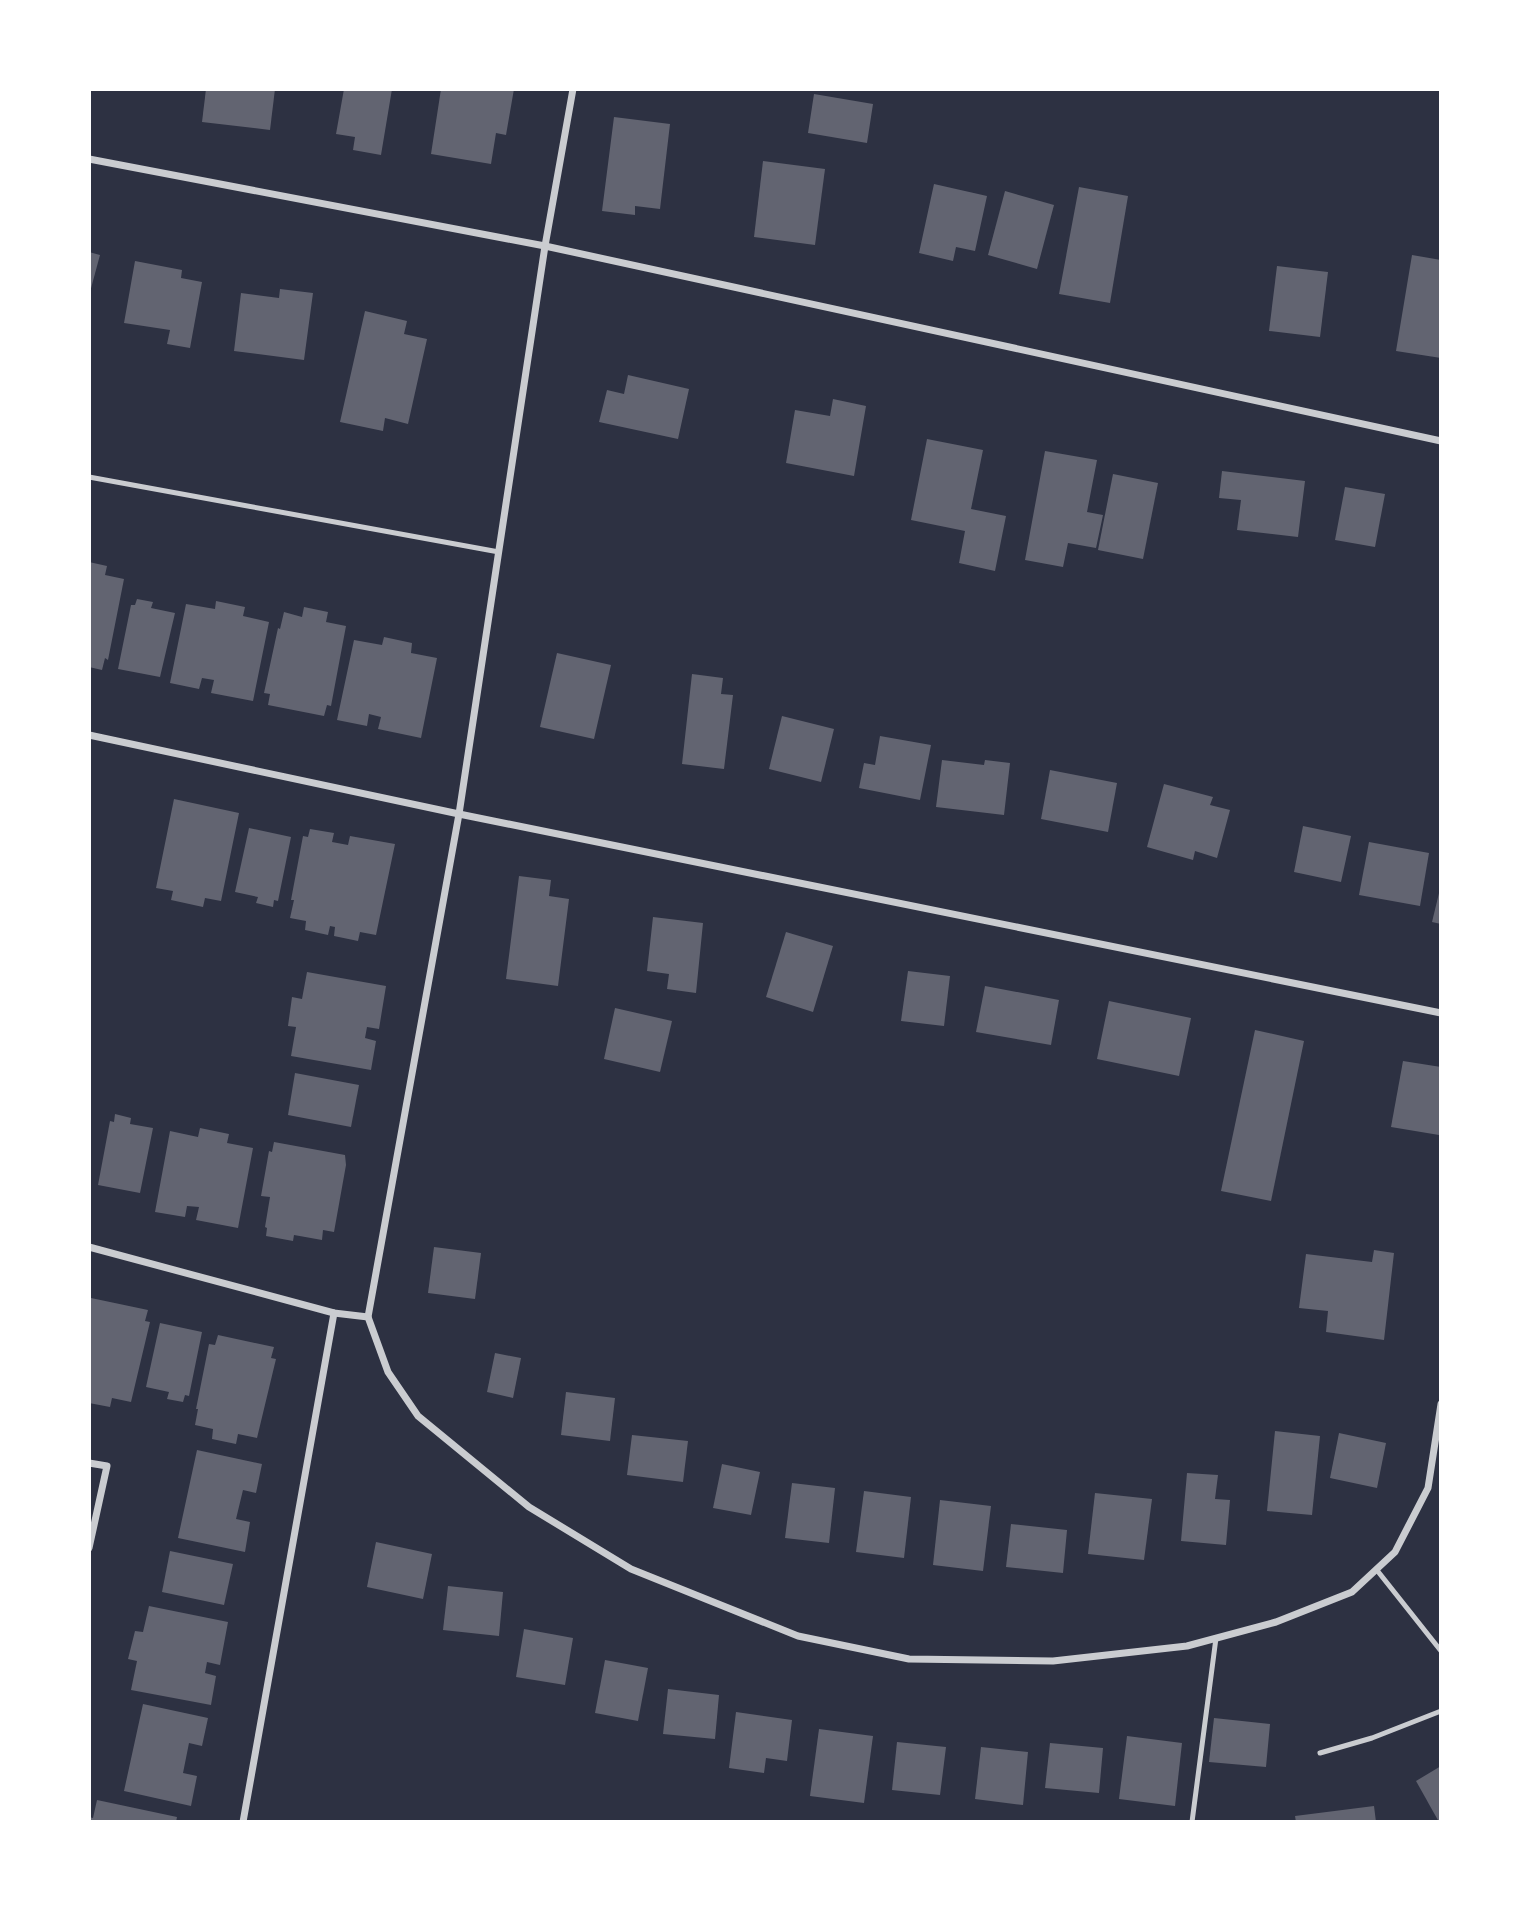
<svg xmlns="http://www.w3.org/2000/svg" width="1530" height="1911" viewBox="0 0 1530 1911" font-family="Montserrat,sans-serif">
<rect width="100%" height="100%" fill="#2d3142"/>
<g fill="#626471">
<path d="M 206,89 L 275,89 L 270,130 L 202,122 Z"/>
<path d="M 344,89 L 392,89 L 381,155 L 353,150 L 355,137 L 336,134 Z"/>
<path d="M 441,89 L 514,89 L 506,135 L 496,133 L 491,164 L 431,154 Z"/>
<path d="M 814,94 L 873,104 L 867,143 L 808,133 Z"/>
<path d="M 614,117 L 670,124 L 660,209 L 635,206 L 635,215 L 602,211 Z"/>
<path d="M 763,161 L 825,169 L 815,245 L 754,237 Z"/>
<path d="M 934,184 L 987,196 L 975,251 L 956,247 L 953,261 L 919,253 Z"/>
<path d="M 1079,187 L 1128,196 L 1110,303 L 1059,294 Z"/>
<path d="M 1005,191 L 1054,205 L 1037,269 L 988,255 Z"/>
<path d="M 89,252 L 100,255 L 90,292 L 89,292 Z"/>
<path d="M 1412,255 L 1441,260 L 1441,358 L 1396,351 Z"/>
<path d="M 135,261 L 182,270 L 181,278 L 202,282 L 190,348 L 167,344 L 170,330 L 124,323 Z"/>
<path d="M 1277,266 L 1328,272 L 1320,337 L 1269,331 Z"/>
<path d="M 280,289 L 313,293 L 304,360 L 234,351 L 241,293 L 279,298 Z"/>
<path d="M 365,311 L 407,321 L 404,334 L 427,339 L 408,424 L 385,418 L 383,431 L 340,422 Z"/>
<path d="M 628,375 L 689,389 L 678,439 L 599,422 L 607,390 L 624,394 Z"/>
<path d="M 833,399 L 866,406 L 854,476 L 786,463 L 795,410 L 830,416 Z"/>
<path d="M 927,439 L 983,450 L 971,509 L 1006,516 L 995,571 L 959,563 L 965,531 L 911,520 Z"/>
<path d="M 1045,451 L 1097,460 L 1087,512 L 1103,515 L 1096,548 L 1068,543 L 1063,567 L 1025,560 Z"/>
<path d="M 1222,471 L 1305,481 L 1298,537 L 1237,530 L 1241,500 L 1219,498 Z"/>
<path d="M 1113,474 L 1158,483 L 1143,559 L 1098,550 Z"/>
<path d="M 1345,487 L 1385,494 L 1375,547 L 1335,540 Z"/>
<path d="M 89,562 L 107,566 L 105,575 L 124,579 L 108,660 L 105,658 L 102,670 L 89,667 Z"/>
<path d="M 137,599 L 153,602 L 151,608 L 175,613 L 160,677 L 118,669 L 131,605 L 135,605 Z"/>
<path d="M 216,601 L 245,607 L 243,616 L 269,622 L 253,701 L 211,693 L 214,680 L 202,678 L 199,689 L 170,683 L 186,604 L 215,609 Z"/>
<path d="M 304,607 L 328,612 L 326,622 L 346,626 L 331,706 L 327,705 L 324,716 L 268,705 L 270,694 L 264,693 L 278,628 L 280,629 L 284,612 L 302,617 Z"/>
<path d="M 384,637 L 412,643 L 411,653 L 437,658 L 421,738 L 378,729 L 381,717 L 369,714 L 367,726 L 337,720 L 354,640 L 382,645 Z"/>
<path d="M 557,653 L 611,665 L 594,739 L 540,727 Z"/>
<path d="M 692,674 L 723,678 L 721,694 L 733,695 L 724,769 L 682,764 Z"/>
<path d="M 782,716 L 834,729 L 821,782 L 769,769 Z"/>
<path d="M 880,736 L 931,745 L 920,800 L 859,788 L 864,763 L 875,765 Z"/>
<path d="M 942,760 L 984,765 L 985,760 L 1010,763 L 1004,815 L 936,807 Z"/>
<path d="M 1050,770 L 1117,783 L 1108,832 L 1041,819 Z"/>
<path d="M 1164,784 L 1213,797 L 1210,805 L 1230,810 L 1217,858 L 1195,851 L 1193,860 L 1147,847 Z"/>
<path d="M 174,799 L 239,813 L 221,901 L 205,898 L 203,907 L 171,900 L 173,891 L 156,888 Z"/>
<path d="M 1303,826 L 1351,836 L 1341,882 L 1294,872 Z"/>
<path d="M 249,828 L 291,837 L 278,901 L 274,900 L 273,907 L 256,903 L 258,897 L 235,892 Z"/>
<path d="M 310,829 L 334,833 L 332,842 L 348,845 L 350,836 L 395,844 L 376,935 L 360,932 L 358,941 L 334,936 L 335,927 L 330,926 L 328,935 L 305,930 L 306,921 L 290,918 L 294,900 L 291,900 L 303,836 L 308,837 Z"/>
<path d="M 1369,842 L 1429,853 L 1420,906 L 1359,895 Z"/>
<path d="M 519,876 L 551,880 L 549,896 L 569,899 L 558,986 L 506,979 Z"/>
<path d="M 1440,889 L 1441,889 L 1441,924 L 1432,922 Z"/>
<path d="M 653,917 L 703,923 L 696,993 L 667,989 L 669,974 L 647,971 Z"/>
<path d="M 786,932 L 833,946 L 813,1012 L 766,997 Z"/>
<path d="M 908,971 L 950,976 L 944,1026 L 901,1021 Z"/>
<path d="M 307,972 L 386,986 L 379,1029 L 367,1027 L 365,1038 L 376,1041 L 371,1070 L 291,1056 L 296,1027 L 288,1026 L 292,997 L 302,999 Z"/>
<path d="M 985,986 L 1059,1000 L 1051,1045 L 976,1032 Z"/>
<path d="M 1109,1001 L 1191,1018 L 1179,1076 L 1097,1059 Z"/>
<path d="M 615,1008 L 672,1021 L 660,1072 L 604,1059 Z"/>
<path d="M 1255,1030 L 1304,1041 L 1271,1201 L 1221,1191 Z"/>
<path d="M 1403,1061 L 1441,1067 L 1439,1135 L 1391,1127 Z"/>
<path d="M 295,1073 L 359,1085 L 351,1127 L 288,1115 Z"/>
<path d="M 115,1114 L 131,1118 L 130,1124 L 153,1128 L 140,1193 L 98,1185 L 110,1121 L 114,1122 Z"/>
<path d="M 200,1128 L 229,1134 L 227,1143 L 253,1148 L 238,1228 L 196,1220 L 199,1207 L 187,1206 L 185,1217 L 155,1212 L 170,1131 L 198,1137 Z"/>
<path d="M 274,1142 L 345,1155 L 346,1165 L 334,1232 L 323,1230 L 322,1240 L 294,1235 L 293,1241 L 266,1236 L 267,1228 L 265,1227 L 270,1197 L 261,1196 L 269,1151 L 272,1152 Z"/>
<path d="M 434,1247 L 481,1253 L 475,1299 L 428,1293 Z"/>
<path d="M 1374,1250 L 1394,1253 L 1384,1340 L 1326,1332 L 1328,1311 L 1299,1308 L 1306,1254 L 1372,1262 Z"/>
<path d="M 91,1298 L 148,1310 L 145,1321 L 150,1322 L 131,1402 L 112,1398 L 110,1407 L 89,1403 Z"/>
<path d="M 160,1323 L 202,1332 L 189,1396 L 185,1395 L 183,1402 L 167,1399 L 169,1392 L 146,1387 Z"/>
<path d="M 218,1335 L 274,1347 L 271,1358 L 276,1359 L 257,1438 L 238,1434 L 236,1444 L 212,1439 L 213,1429 L 195,1425 L 198,1409 L 196,1409 L 209,1344 L 215,1345 Z"/>
<path d="M 495,1353 L 521,1358 L 513,1398 L 487,1392 Z"/>
<path d="M 566,1392 L 615,1398 L 610,1441 L 561,1435 Z"/>
<path d="M 1275,1431 L 1320,1436 L 1312,1515 L 1267,1511 Z"/>
<path d="M 1339,1433 L 1386,1443 L 1377,1488 L 1330,1478 Z"/>
<path d="M 632,1435 L 688,1441 L 683,1482 L 627,1475 Z"/>
<path d="M 197,1450 L 262,1464 L 256,1493 L 243,1490 L 236,1519 L 250,1522 L 245,1552 L 178,1538 Z"/>
<path d="M 722,1464 L 760,1472 L 751,1515 L 713,1508 Z"/>
<path d="M 1187,1473 L 1218,1475 L 1215,1499 L 1230,1500 L 1226,1545 L 1181,1541 Z"/>
<path d="M 792,1483 L 835,1488 L 829,1543 L 785,1538 Z"/>
<path d="M 864,1491 L 911,1497 L 904,1558 L 856,1552 Z"/>
<path d="M 1095,1493 L 1152,1499 L 1144,1560 L 1088,1554 Z"/>
<path d="M 940,1500 L 991,1506 L 983,1571 L 933,1565 Z"/>
<path d="M 1011,1524 L 1067,1530 L 1063,1573 L 1006,1567 Z"/>
<path d="M 376,1542 L 432,1554 L 423,1599 L 367,1587 Z"/>
<path d="M 170,1551 L 233,1564 L 224,1605 L 162,1592 Z"/>
<path d="M 448,1586 L 503,1592 L 499,1636 L 443,1630 Z"/>
<path d="M 149,1606 L 228,1622 L 220,1665 L 207,1662 L 205,1673 L 216,1676 L 211,1705 L 131,1690 L 137,1661 L 128,1659 L 135,1631 L 143,1632 Z"/>
<path d="M 524,1629 L 573,1638 L 565,1685 L 516,1677 Z"/>
<path d="M 605,1660 L 648,1668 L 638,1721 L 595,1713 Z"/>
<path d="M 668,1689 L 719,1695 L 715,1739 L 663,1734 Z"/>
<path d="M 143,1704 L 208,1718 L 202,1746 L 189,1743 L 183,1773 L 197,1776 L 191,1806 L 124,1791 Z"/>
<path d="M 736,1712 L 792,1720 L 787,1761 L 766,1758 L 764,1773 L 729,1768 Z"/>
<path d="M 1214,1718 L 1270,1724 L 1266,1767 L 1209,1762 Z"/>
<path d="M 819,1729 L 873,1736 L 864,1803 L 810,1796 Z"/>
<path d="M 1127,1736 L 1182,1743 L 1175,1806 L 1119,1799 Z"/>
<path d="M 897,1742 L 946,1747 L 940,1795 L 892,1790 Z"/>
<path d="M 1050,1743 L 1103,1748 L 1099,1793 L 1045,1788 Z"/>
<path d="M 981,1747 L 1028,1752 L 1023,1805 L 975,1799 Z"/>
<path d="M 1441,1766 L 1441,1822 L 1439,1822 L 1416,1781 Z"/>
<path d="M 97,1800 L 177,1817 L 176,1822 L 89,1822 L 89,1817 L 93,1818 Z"/>
<path d="M 1374,1806 L 1376,1822 L 1296,1822 L 1295,1816 Z"/>
</g>
<g fill="none" stroke-linecap="round" stroke-linejoin="round">
<g stroke="#caccd0" stroke-width="5">
<path d="M 89,477 L 499,552"/>
<path d="M 1376,1569 L 1441,1651"/>
<path d="M 1320,1753 L 1372,1738 L 1441,1711"/>
<path d="M 1192,1822 L 1216,1638"/>
</g>
<g stroke="#caccd0" stroke-width="7">
<path d="M 89,159 L 545,246 L 1441,441"/>
<path d="M 89,735 L 459,814 L 1441,1013"/>
<path d="M 89,1247 L 334,1313 L 368,1317 L 388,1372 L 418,1416 L 529,1507 L 631,1569 L 798,1636 L 909,1659 L 1053,1661 L 1187,1646 L 1276,1622 L 1352,1592 L 1395,1552 L 1428,1488 L 1441,1404"/>
<path d="M 368,1317 L 459,814 L 545,246 L 573,89"/>
<path d="M 89,1463 L 107,1466 L 89,1548"/>
<path d="M 243,1822 L 334,1313"/>
</g>
</g>
<rect width="1530" height="1911" fill="none" stroke="#ffffff" stroke-width="182"/>
</svg>
